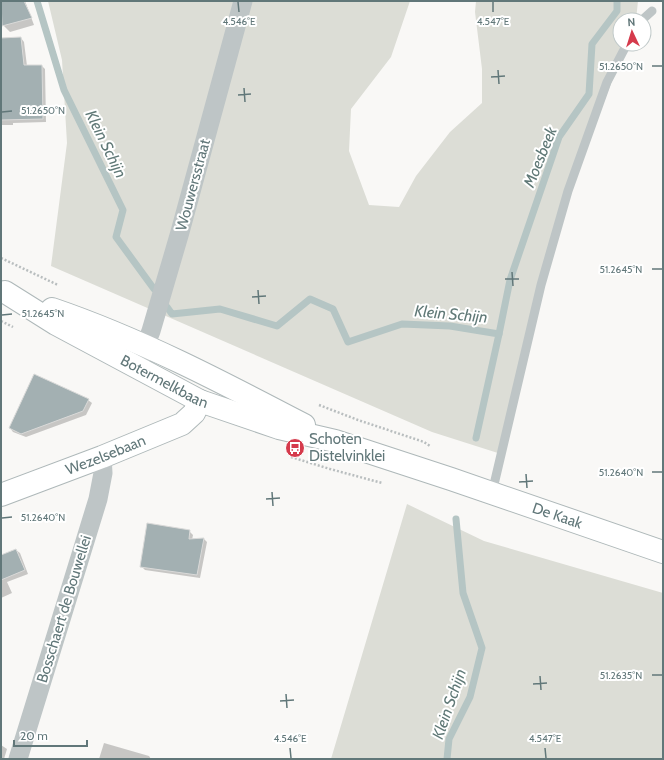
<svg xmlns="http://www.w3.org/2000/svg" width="664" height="760" viewBox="0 0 664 760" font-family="Cabin,sans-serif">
<rect width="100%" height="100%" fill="#f9f8f6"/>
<g fill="#dcddd6">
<path d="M 48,1 L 410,1 L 391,57 L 351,109 L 349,151 L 369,205 L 399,207 L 416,176 L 450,132 L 482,103 L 482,69 L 475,12 L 476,1 L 638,1 L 636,20 L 620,20 L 620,44 L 627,44 L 568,191 L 501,454 L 432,432 L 51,266 L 67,143 L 62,60 Z"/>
<path d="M 407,504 L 484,541 L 663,593 L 663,759 L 331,759 Z"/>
</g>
<g fill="#0003">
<path d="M 1,1 L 25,1 L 34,25 L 10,32 L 3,25 Z"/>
<path d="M 21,38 L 24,42 L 27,66 L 42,66 L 45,69 L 46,122 L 13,123 L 13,125 L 1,125 L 1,39 Z"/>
<path d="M 88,400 L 92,403 L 86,415 L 26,437 L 13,432 L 10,428 Z"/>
<path d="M 189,531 L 193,535 L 192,540 L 204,539 L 207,542 L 200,578 L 145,570 L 141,566 Z"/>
<path d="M 16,550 L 20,553 L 28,574 L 7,582 L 12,593 L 1,598 L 1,556 Z"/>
<path d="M 104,743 L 149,756 L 151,759 L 99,759 Z"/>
<path d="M 1,745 L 7,749 L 4,759 L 1,759 Z"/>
</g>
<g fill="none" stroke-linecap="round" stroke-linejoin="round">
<g stroke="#b5c5c4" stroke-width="7">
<path d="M 37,1 L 64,90 L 123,210 L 116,237 L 154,289"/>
<path d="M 167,307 L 172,314 L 220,309 L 277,326 L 310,299 L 333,309 L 348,342 L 402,324 L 450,326 L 499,334 L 476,438"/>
<path d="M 499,334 L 510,280 L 559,137 L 589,94 L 592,44 L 617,11 L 617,1"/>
<path d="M 447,759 L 449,739 L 470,697 L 482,648 L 463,593 L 456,519"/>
</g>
</g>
<g fill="#a3b0b2" stroke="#dadad9">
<path d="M 1,1 L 24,1 L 32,18 L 2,26 Z"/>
<path d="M 21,37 L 24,65 L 42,65 L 43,119 L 1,120 L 1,38 Z"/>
<path d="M 34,374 L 89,399 L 83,411 L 21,434 L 9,428 Z"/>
<path d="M 147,523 L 190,530 L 189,539 L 204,538 L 197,575 L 140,567 Z"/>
<path d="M 16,549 L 25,570 L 1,580 L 1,555 Z"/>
</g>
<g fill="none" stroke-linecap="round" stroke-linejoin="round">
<g stroke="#aeb8b9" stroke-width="24">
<g id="secondary">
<path id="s1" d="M 5,292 L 56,324 L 200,401 L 279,428 L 335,441 L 451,479 L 663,552"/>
<path d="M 52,309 C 140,339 222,382 304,425"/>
<path id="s2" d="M 1,495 L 102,457 L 182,424 L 194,413 L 200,401"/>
</g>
</g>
<g stroke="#b9bebf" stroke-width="2.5" stroke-dasharray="2 2" stroke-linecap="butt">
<path d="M 1,258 L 58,285"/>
<path d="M 1,321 L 13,327"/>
<path d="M 319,405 L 358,420 L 424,442 L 430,446"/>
<path d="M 291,457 L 330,469 L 382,483"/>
</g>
<g stroke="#bec5c6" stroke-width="9">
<path d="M 642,20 L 652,11"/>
<path d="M 492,493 L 541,285 L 568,191 L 607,82 L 627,44"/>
</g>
<g stroke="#bec5c6" stroke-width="19">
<path d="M 137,367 L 151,331 L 180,232 L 243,1"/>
<path d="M 18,759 L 98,499 L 103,473 L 102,457"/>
</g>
<use href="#secondary" stroke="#fff" stroke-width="22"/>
</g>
<path fill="none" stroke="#617779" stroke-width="1.5" d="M 238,2 L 239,12M 493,2 L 493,12M 652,66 L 662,66M 498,70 L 499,84M 491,77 L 505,76M 244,88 L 245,102M 238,95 L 251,94M 2,112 L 12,111M 652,269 L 662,269M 512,272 L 513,286M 505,279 L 519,279M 258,290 L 259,304M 252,297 L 266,296M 2,315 L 12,314M 652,472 L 662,472M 526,474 L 527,488M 519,482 L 533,481M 272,492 L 273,506M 266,499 L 280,498M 2,518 L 12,517M 652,675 L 662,675M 540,676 L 541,690M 533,684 L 547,683M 286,694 L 287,708M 280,701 L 294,700M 290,748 L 291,758M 545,748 L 546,758"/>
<defs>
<g id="bus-disc" transform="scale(1)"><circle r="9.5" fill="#d53a4c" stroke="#fff"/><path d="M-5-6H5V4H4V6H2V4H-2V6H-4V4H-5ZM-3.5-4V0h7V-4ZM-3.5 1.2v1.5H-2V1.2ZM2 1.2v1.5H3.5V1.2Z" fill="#fff"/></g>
</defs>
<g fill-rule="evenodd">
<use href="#bus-disc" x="295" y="448"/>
</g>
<g text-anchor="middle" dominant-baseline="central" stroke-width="4" stroke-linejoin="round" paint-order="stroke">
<g font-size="15" fill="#617779" stroke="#fff">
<text transform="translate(193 185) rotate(-75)">Wouwersstraat</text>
<text stroke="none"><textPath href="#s1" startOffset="183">Botermelkbaan</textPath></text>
<text stroke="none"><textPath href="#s2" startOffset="112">Wezelsebaan</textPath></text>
<text stroke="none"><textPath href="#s1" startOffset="599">De Kaak</textPath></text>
<text transform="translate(64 609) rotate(-73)">Bosschaert de Bouwellei</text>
</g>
<g font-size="15" fill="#617779" stroke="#fff" text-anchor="start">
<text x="309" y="439">Schoten<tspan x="309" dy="17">Distelvinklei</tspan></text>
</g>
<g font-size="16" font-style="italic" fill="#607977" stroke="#fff">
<text transform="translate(106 144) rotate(64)">Klein Schijn</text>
<text transform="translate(540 157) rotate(-68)">Moesbeek</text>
<text transform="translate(451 314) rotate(5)">Klein Schijn</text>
<text transform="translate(449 704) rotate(-71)">Klein Schijn</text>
</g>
</g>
<g font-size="10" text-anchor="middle" fill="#617779" stroke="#fff" stroke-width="4" stroke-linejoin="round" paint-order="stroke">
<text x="239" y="25">4.546°E</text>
<text x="493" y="25">4.547°E</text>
<text x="621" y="70">51.2650°N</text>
<text x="43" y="114">51.2650°N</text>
<text x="621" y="273">51.2645°N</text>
<text x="43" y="317">51.2645°N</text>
<text x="621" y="476">51.2640°N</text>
<text x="43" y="521">51.2640°N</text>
<text x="621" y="679">51.2635°N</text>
<text x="290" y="742">4.546°E</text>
<text x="545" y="742">4.547°E</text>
</g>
<rect width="664" height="760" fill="none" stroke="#617779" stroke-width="4"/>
<g transform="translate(632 32) rotate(356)"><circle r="19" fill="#ffffff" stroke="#c0c9c9"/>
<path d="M0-3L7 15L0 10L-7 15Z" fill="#d53a4c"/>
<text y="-6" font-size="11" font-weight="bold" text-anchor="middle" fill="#617779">N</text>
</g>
<path d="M14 740v6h73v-6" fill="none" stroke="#617779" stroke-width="2"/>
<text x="20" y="740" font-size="12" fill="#617779" stroke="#ffffff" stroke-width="3" paint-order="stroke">20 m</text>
</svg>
